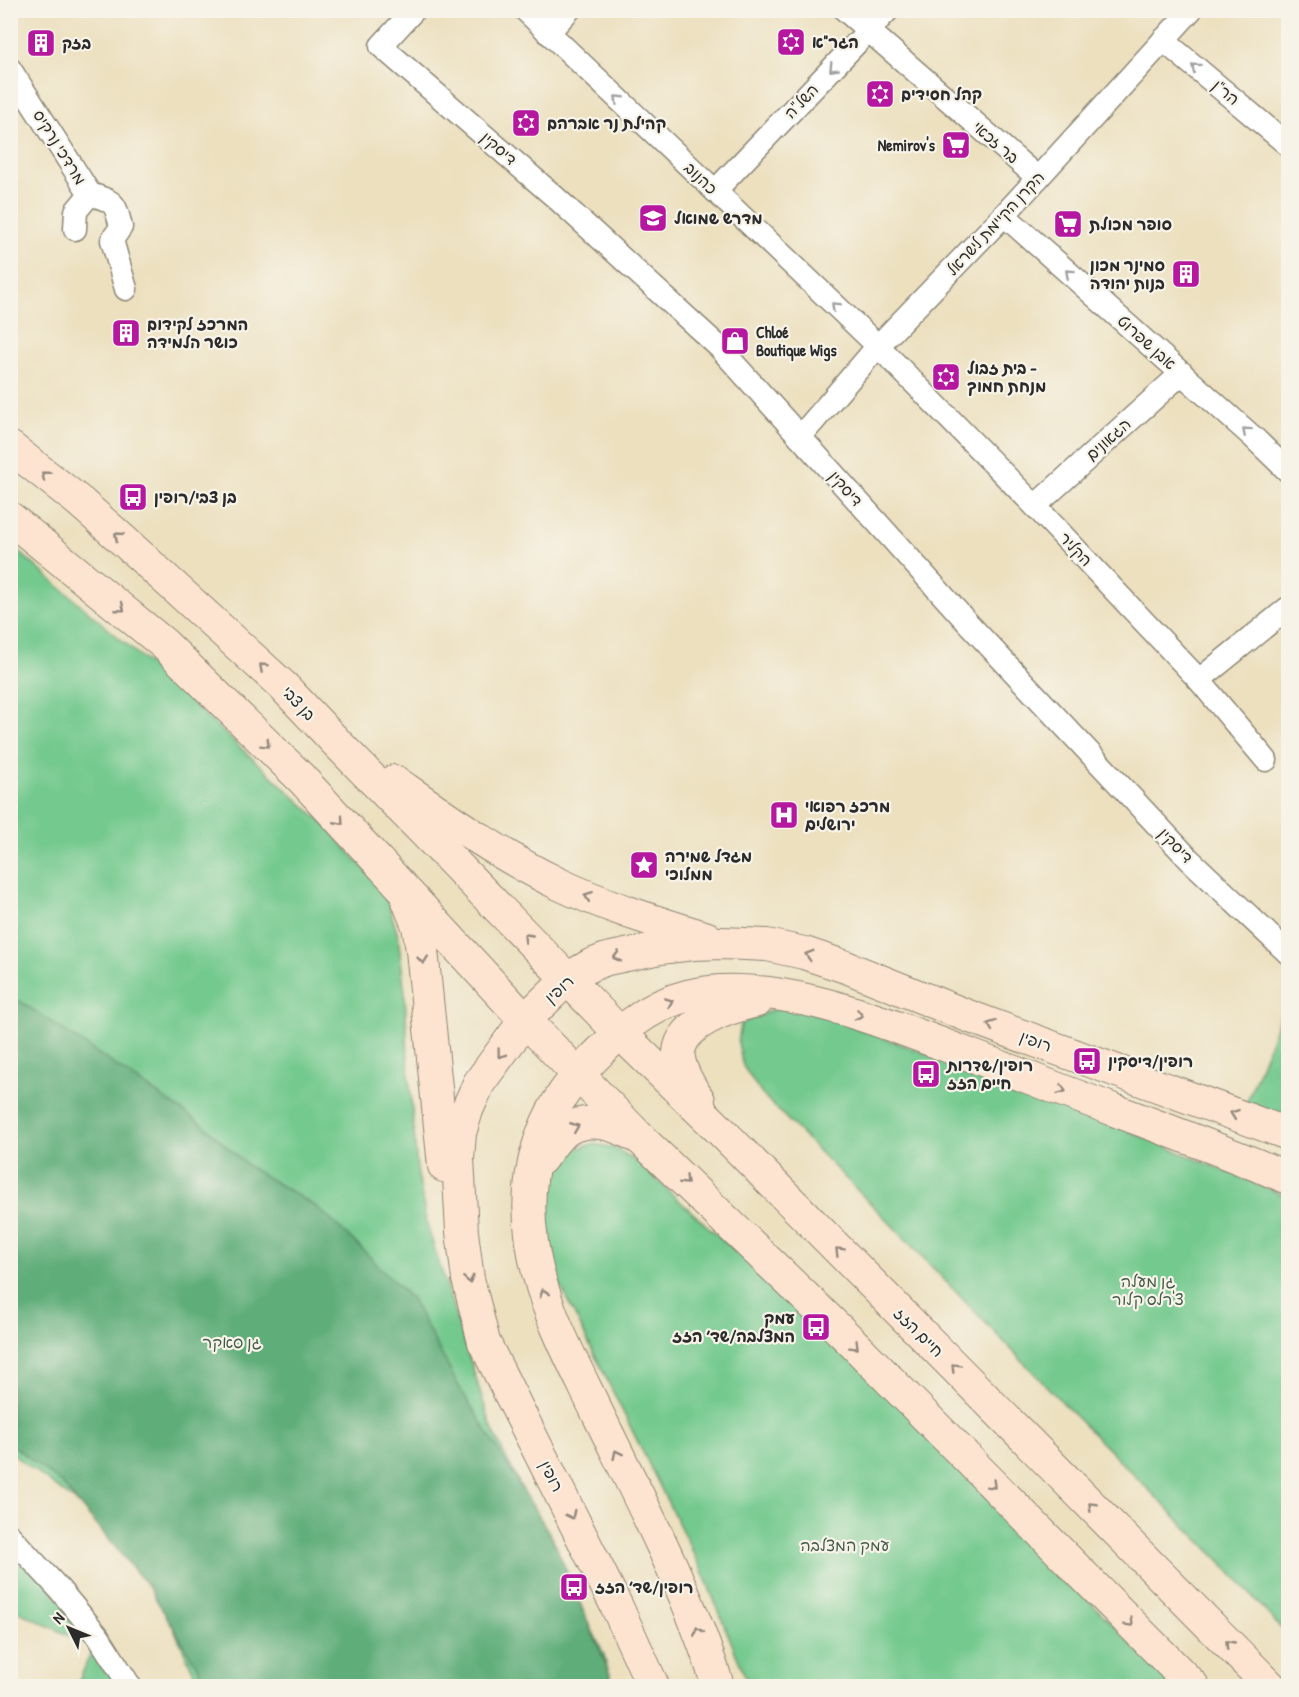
<svg xmlns="http://www.w3.org/2000/svg" width="1299" height="1697" viewBox="0 0 1299 1697" font-family="'Patrick Hand','Playpen Sans Hebrew',sans-serif">
<rect width="100%" height="100%" fill="#f7f3e8"/>
<filter id="ink" filterUnits="userSpaceOnUse"><feTurbulence type="fractalNoise" baseFrequency=".0167" numOctaves="2"/><feDisplacementMap in="SourceGraphic" scale="12" xChannelSelector="R" yChannelSelector="G"/><feConvolveMatrix kernelMatrix="1 2 1 2 8 2 1 2 1" color-interpolation-filters="sRGB"/></filter>
<filter id="wash" filterUnits="userSpaceOnUse"><feTurbulence type="fractalNoise" baseFrequency=".008" numOctaves="4" result="noise"/><feDisplacementMap in="SourceGraphic" scale="24" xChannelSelector="R" yChannelSelector="G"/><feGaussianBlur stdDeviation="1.35" result="paint"/><feColorMatrix in="noise" values="0 0 0 0 0 0 0 0 0 0 0 0 0 0 0 0 0 1.4 0 .05"/><feComposite in="paint" operator="in"/></filter>
<g filter="url(#wash)">
<rect width="100%" height="100%" fill="#ece0bf"/>
<g fill="#73c98e" stroke="#4f7a5c" stroke-width="1.5">
<path d="M 10,544 L 141,657 L 322,822 L 385,892 L 398,936 L 405,993 L 408,1062 L 417,1169 L 427,1225 L 492,1429 L 604,1654 L 611,1686 L 200,1686 L 137,1548 L 11,1453 Z"/>
<path d="M 1288,996 L 1288,1119 L 1246,1104 Z"/>
<path d="M 796,1006 L 1049,1098 L 1288,1197 L 1288,1636 L 1222,1563 L 1081,1422 L 886,1219 L 761,1093 L 743,1066 L 738,1043 L 741,1024 L 774,1009 Z"/>
<path d="M 594,1144 L 615,1148 L 639,1163 L 674,1196 L 861,1365 L 1172,1686 L 749,1686 L 704,1575 L 551,1267 C 546,1242 537,1213 543,1188 C 545,1179 553,1171 558,1164 C 569,1151 578,1147 594,1144 Z"/>
<path d="M 10,1549 L 46,1582 L 126,1686 L 77,1686 L 93,1647 L 11,1608 Z"/>
</g>
<path fill="#5ead79" stroke="#446c52" stroke-width="1.5" d="M 10,999 L 20,1001 L 205,1126 L 248,1166 L 317,1207 L 359,1246 L 413,1301 L 458,1385 L 553,1539 L 615,1686 L 209,1686 L 148,1586 L 62,1484 L 11,1444 Z"/>
</g>
<g filter="url(#ink)">
<g fill="none" stroke-linecap="round" stroke-linejoin="round">
<g stroke="#8c8675" stroke-width="25">
<g id="street">
<path d="M 414,10 L 381,46 L 555,197 L 719,347 L 966,621 L 1189,859 L 1288,953"/>
<path d="M 525,10 L 878,346 L 1035,506 L 1199,680 L 1266,760"/>
<path d="M 845,10 L 1038,178"/>
<path d="M 548,33 L 569,10"/>
<path d="M 1163,40 L 1288,145"/>
<path d="M 10,69 L 90,194"/>
<path d="M 715,191 L 888,10"/>
<path d="M 1004,215 L 1254,438 L 1288,471"/>
<path d="M 75,229 L 76,211 L 90,194 C 115,202 115,202 121,227 L 112,240 L 126,289"/>
<path d="M 800,437 L 878,346 L 1004,215 L 1191,10"/>
<path d="M 1035,506 L 1182,373"/>
<path d="M 1199,680 L 1288,608"/>
<path d="M 10,1536 L 60,1590 L 98,1636 L 130,1686"/>
</g>
</g>
<g stroke="#8c8675" stroke-width="34">
<g id="secondary">
<path d="M 10,447 L 80,502 L 125,542 L 283,686 L 337,743 L 436,844 L 619,1032 L 720,1130 L 1270,1686"/>
<path d="M 10,518 L 164,644 L 301,778 L 525,1020 L 643,1141 L 850,1340 L 1193,1686"/>
<path d="M 394,781 C 446,817 499,855 557,883 C 605,906 657,922 707,938"/>
<path d="M 408,901 L 418,926 L 422,950 L 444,1166"/>
<path d="M 699,1100 C 690,1087 681,1073 679,1058 C 676,1023 731,1007 757,1001"/>
<path d="M 541,1159 C 548,1150 554,1140 562,1133 C 584,1115 613,1123 635,1136"/>
<path d="M 653,1686 L 617,1607 L 484,1342 L 468,1279 L 462,1232 L 458,1159 L 460,1133 L 467,1110 L 479,1083 L 525,1020 L 567,979 L 591,965 L 607,959 L 660,948 L 693,944 L 722,943 L 767,945 L 804,953 L 846,967 L 968,1016 L 1288,1134"/>
<path d="M 718,1686 C 688,1590 640,1500 596,1410 C 570,1356 540,1302 532,1242 C 522,1175 540,1112 588,1064 C 617,1034 646,1006 687,996 C 763,976 868,1016 939,1043 C 977,1058 1015,1072 1053,1087 C 1132,1117 1211,1145 1288,1178"/>
</g>
</g>
<use href="#street" stroke="#fff" stroke-width="22"/>
<use href="#secondary" stroke="#fde4d0" stroke-width="32"/>
</g>
<defs><path id="oneway-chevron" d="M-2-3.5L2.5 0L-2 3.5" fill="none" stroke-width="1.6" stroke-linecap="round" stroke-linejoin="round" transform="scale(1.5)"/></defs>
<g stroke="#a0a0a0">
<use href="#oneway-chevron" transform="translate(1195 67) rotate(-140)"/>
<use href="#oneway-chevron" transform="translate(833 68) rotate(134)"/>
<use href="#oneway-chevron" transform="translate(618 99) rotate(-136)"/>
<use href="#oneway-chevron" transform="translate(1069 273) rotate(-138)"/>
<use href="#oneway-chevron" transform="translate(835 306) rotate(-136)"/>
<use href="#oneway-chevron" transform="translate(1246 431) rotate(-138)"/>
</g>
<g stroke="#94887e">
<use href="#oneway-chevron" transform="translate(45 475) rotate(-141)"/>
<use href="#oneway-chevron" transform="translate(118 536) rotate(-139)"/>
<use href="#oneway-chevron" transform="translate(121 608) rotate(39)"/>
<use href="#oneway-chevron" transform="translate(263 667) rotate(-137)"/>
<use href="#oneway-chevron" transform="translate(266 744) rotate(45)"/>
<use href="#oneway-chevron" transform="translate(340 821) rotate(48)"/>
<use href="#oneway-chevron" transform="translate(588 896) rotate(-159)"/>
<use href="#oneway-chevron" transform="translate(527 937) rotate(-134)"/>
<use href="#oneway-chevron" transform="translate(809 955) rotate(-163)"/>
<use href="#oneway-chevron" transform="translate(617 957) rotate(166)"/>
<use href="#oneway-chevron" transform="translate(423 960) rotate(84)"/>
<use href="#oneway-chevron" transform="translate(669 1002) rotate(-22)"/>
<use href="#oneway-chevron" transform="translate(859 1015) rotate(14)"/>
<use href="#oneway-chevron" transform="translate(991 1025) rotate(-160)"/>
<use href="#oneway-chevron" transform="translate(501 1054) rotate(127)"/>
<use href="#oneway-chevron" transform="translate(1062 1090) rotate(21)"/>
<use href="#oneway-chevron" transform="translate(1234 1114) rotate(-160)"/>
<use href="#oneway-chevron" transform="translate(575 1127) rotate(-22)"/>
<use href="#oneway-chevron" transform="translate(685 1181) rotate(44)"/>
<use href="#oneway-chevron" transform="translate(839 1251) rotate(-135)"/>
<use href="#oneway-chevron" transform="translate(469 1279) rotate(79)"/>
<use href="#oneway-chevron" transform="translate(544 1293) rotate(-109)"/>
<use href="#oneway-chevron" transform="translate(855 1346) rotate(45)"/>
<use href="#oneway-chevron" transform="translate(955 1367) rotate(-135)"/>
<use href="#oneway-chevron" transform="translate(617 1454) rotate(-116)"/>
<use href="#oneway-chevron" transform="translate(992 1485) rotate(45)"/>
<use href="#oneway-chevron" transform="translate(1092 1506) rotate(-135)"/>
<use href="#oneway-chevron" transform="translate(571 1515) rotate(63)"/>
<use href="#oneway-chevron" transform="translate(1130 1623) rotate(45)"/>
<use href="#oneway-chevron" transform="translate(698 1631) rotate(-111)"/>
<use href="#oneway-chevron" transform="translate(1229 1644) rotate(-134)"/>
</g>
</g>
<defs>
<g id="synagogue-square" transform="scale(1.5)"><rect x="-9" y="-9" width="18" height="18" rx="4" fill="#b5179e" stroke="#f7f3e8"/><path d="M0-6.5L5.6 3.2H-5.6ZM0 6.5L5.6-3.2H-5.6Z" fill="#fff"/></g>
<g id="building-square" transform="scale(1.5)"><rect x="-9" y="-9" width="18" height="18" rx="4" fill="#b5179e" stroke="#f7f3e8"/><path d="M-4-6H4V6H1V3H-1V6H-4ZM-2.5-4.3h1.7v1.8h-1.7ZM.8-4.3h1.7v1.8H.8ZM-2.5-1h1.7V.8h-1.7ZM.8-1h1.7V.8H.8Z" fill="#fff"/></g>
<g id="supermarket-square" transform="scale(1.5)"><rect x="-9" y="-9" width="18" height="18" rx="4" fill="#b5179e" stroke="#f7f3e8"/><path d="M-6-5.5h2.5l.6 2H6L4.5 2H-2.5L-4.4-4H-6ZM-1.5 3.2a1.3 1.3 0 1 0 .1 0ZM3 3.2a1.3 1.3 0 1 0 .1 0Z" fill="#fff"/></g>
<g id="university-square" transform="scale(1.5)"><rect x="-9" y="-9" width="18" height="18" rx="4" fill="#b5179e" stroke="#f7f3e8"/><path d="M0-5L7-2L0 1L-7-2ZM-4 1L0 2.5L4 1V4Q0 6-4 4Z" fill="#fff"/></g>
<g id="shop-square" transform="scale(1.5)"><rect x="-9" y="-9" width="18" height="18" rx="4" fill="#b5179e" stroke="#f7f3e8"/><path d="M-5-2.5h2.3a2.7 3.5 0 0 1 5.4 0H5L5.5 6h-11ZM-1.5-2.5h3a1.5 2.3 0 0 0-3 0Z" fill="#fff"/></g>
<g id="bus-square" transform="scale(1.5)"><rect x="-9" y="-9" width="18" height="18" rx="4" fill="#b5179e" stroke="#f7f3e8"/><path d="M-5-6H5V4H4V6H2V4H-2V6H-4V4H-5ZM-3.5-4V0h7V-4ZM-3.5 1.2v1.5H-2V1.2ZM2 1.2v1.5H3.5V1.2Z" fill="#fff"/></g>
<g id="hospital-square" transform="scale(1.5)"><rect x="-9" y="-9" width="18" height="18" rx="4" fill="#b5179e" stroke="#f7f3e8"/><path d="M-5-5h3v3.5h4V-5h3V5h-3V1.5h-4V5h-3Z" fill="#fff"/></g>
<g id="sight-square" transform="scale(1.5)"><rect x="-9" y="-9" width="18" height="18" rx="4" fill="#b5179e" stroke="#f7f3e8"/><path d="M0-6L1.8-2.2L6-1.7L2.9 1.2L3.7 5.4L0 3.3L-3.7 5.4L-2.9 1.2L-6-1.7L-1.8-2.2Z" fill="#fff"/></g>
</defs>
<g fill-rule="evenodd">
<use href="#synagogue-square" x="791" y="42"/>
<use href="#building-square" x="41" y="43"/>
<use href="#synagogue-square" x="880" y="94"/>
<use href="#synagogue-square" x="526" y="123"/>
<use href="#supermarket-square" x="956" y="145"/>
<use href="#university-square" x="653" y="218"/>
<use href="#supermarket-square" x="1068" y="224"/>
<use href="#building-square" x="1186" y="274"/>
<use href="#building-square" x="126" y="333"/>
<use href="#shop-square" x="735" y="341"/>
<use href="#synagogue-square" x="946" y="377"/>
<use href="#bus-square" x="133" y="497"/>
<use href="#hospital-square" x="784" y="815"/>
<use href="#sight-square" x="644" y="865"/>
<use href="#bus-square" x="1087" y="1061"/>
<use href="#bus-square" x="926" y="1074"/>
<use href="#bus-square" x="816" y="1327"/>
<use href="#bus-square" x="574" y="1587"/>
</g>
<g text-anchor="middle" dominant-baseline="central" stroke-width="4.5" stroke-linejoin="round" paint-order="stroke">
<g font-size="16" font-weight="bold" fill="#2b2b2b" stroke="#f7f3e8" text-anchor="start">
<text x="812" y="42">הגר"א</text>
<text x="62" y="43">בזק</text>
<text x="901" y="94">קהל חסידים</text>
<text x="547" y="123">קהילת נר אברהם</text>
<text x="935" y="145" text-anchor="end">Nemirov's</text>
<text x="674" y="218">מדרש שמואל</text>
<text x="1089" y="224">סופר מכולת</text>
<text x="1165" y="265" text-anchor="end">סמינר מכון<tspan x="1165" dy="18">בנות יהודה</tspan></text>
<text x="147" y="324">המרכז לקידום<tspan x="147" dy="18">כושר הלמידה</tspan></text>
<text x="756" y="332">Chloé<tspan x="756" dy="18">Boutique Wigs</tspan></text>
<text x="967" y="368">בית זבול -<tspan x="967" dy="18">מנחת חמוך</tspan></text>
<text x="154" y="497">בן צבי/רופין</text>
<text x="805" y="806">מרכז רפואי<tspan x="805" dy="18">ירושלים</tspan></text>
<text x="665" y="856">מגדל שמירה<tspan x="665" dy="18">ממלוכי</tspan></text>
<text x="1108" y="1061">רופין/דיסקין</text>
<text x="947" y="1065">רופין/שדרות<tspan x="947" dy="18">חיים הזז</tspan></text>
<text x="795" y="1318" text-anchor="end">עמק<tspan x="795" dy="18">המצלבה/שד׳ הזז</tspan></text>
<text x="595" y="1587">רופין/שד׳ הזז</text>
</g>
<g font-size="16" fill="#2b2b2b" stroke="#f7f3e8">
<text transform="translate(1226 92) rotate(40)">הר"ן</text>
<text transform="translate(801 101) rotate(-46)">השל"ה</text>
<text transform="translate(996 142) rotate(41)">בר זכאי</text>
<text transform="translate(60 147) rotate(58)">מרדכי נרקיס</text>
<text transform="translate(499 148) rotate(41)">דיסקין</text>
<text transform="translate(701 178) rotate(44)">כהנוב</text>
<text transform="translate(995 223) rotate(-47)">הקרן הקיימת לישראל</text>
<text transform="translate(1147 342) rotate(42)">אבן שפרוט</text>
<text transform="translate(1108 439) rotate(-42)">הגאונים</text>
<text transform="translate(846 488) rotate(48)">דיסקין</text>
<text transform="translate(1076 549) rotate(47)">הקליר</text>
<text transform="translate(299 703) rotate(47)">בן צבי</text>
<text transform="translate(1176 845) rotate(46)">דיסקין</text>
<text transform="translate(559 989) rotate(-42)">רופין</text>
<text transform="translate(1036 1041) rotate(20)">רופין</text>
<text transform="translate(919 1332) rotate(45)">חיים הזז</text>
<text transform="translate(552 1476) rotate(63)">רופין</text>
</g>
<g font-size="16" fill="#415a49" stroke="#f7f3e8">
<text x="1148" y="1281">גן מעלה<tspan x="1148" dy="18">צ'רלס קלור</tspan></text>
<text x="232" y="1342">גן סאקר</text>
<text x="845" y="1545">עמק המצלבה</text>
</g>
</g>
<rect width="1299" height="1697" fill="none" stroke="#f7f3e8" stroke-width="36"/>
<g transform="translate(69 1628) rotate(313)" stroke="#f7f3e8" stroke-width="4.5" paint-order="stroke">
<path d="M0-4.5L10 22L0 15L-10 22Z" fill="#2b2b2b"/>
<text y="-9" font-size="16" font-weight="bold" text-anchor="middle" fill="#2b2b2b">N</text>
</g>
</svg>
